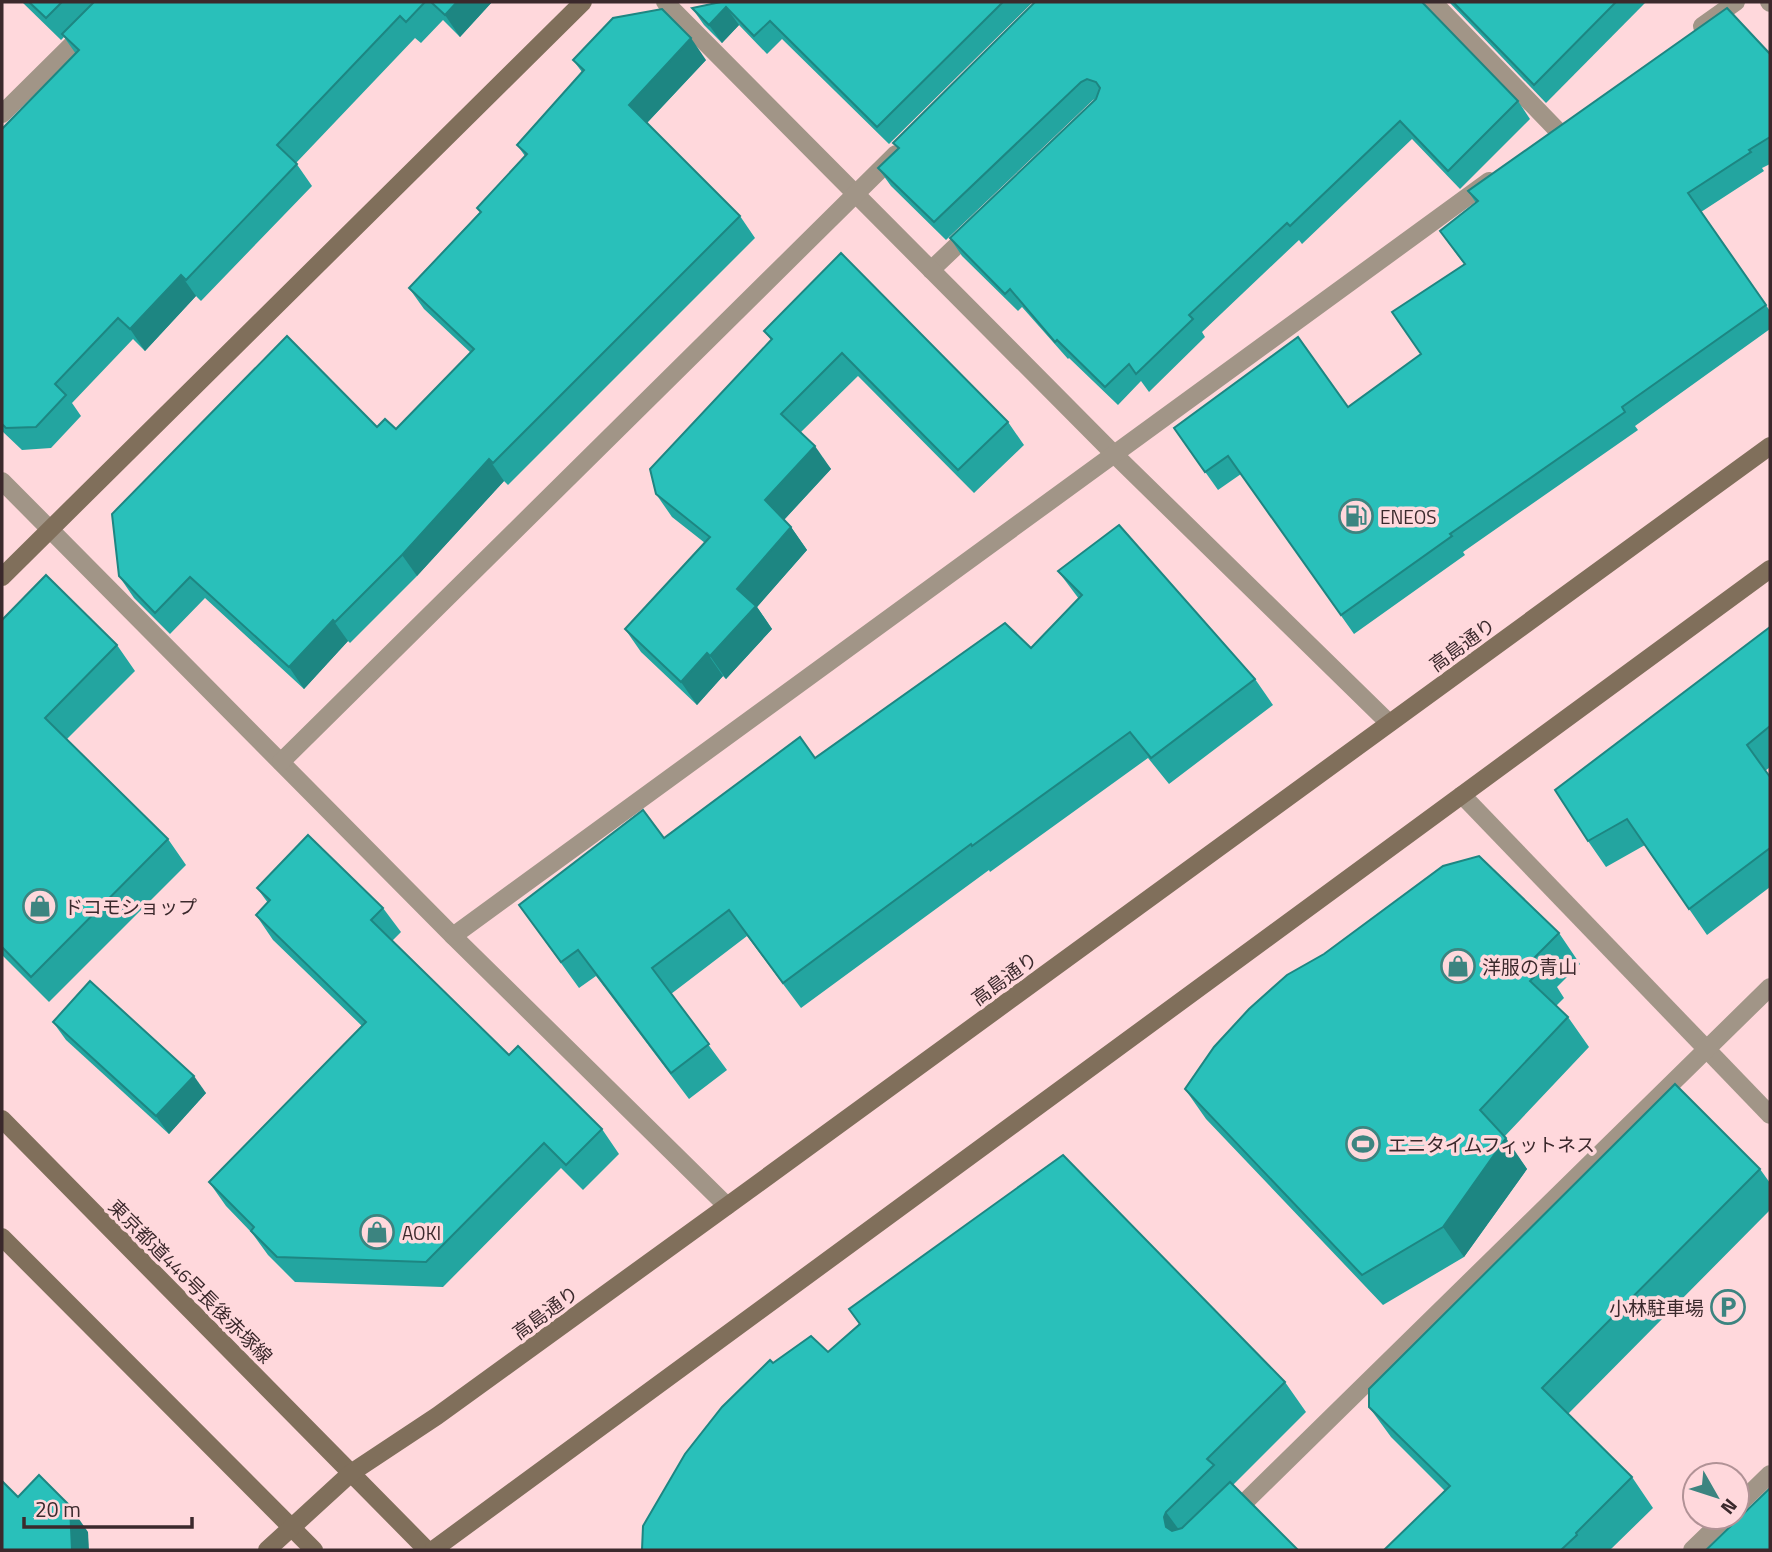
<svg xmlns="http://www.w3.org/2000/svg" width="1772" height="1552" viewBox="0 0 1772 1552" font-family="'Titillium Web','Noto Sans JP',sans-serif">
<rect width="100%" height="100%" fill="#ffd8dc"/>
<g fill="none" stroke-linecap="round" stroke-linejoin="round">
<g stroke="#a19587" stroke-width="18">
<path d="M 1433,2 L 1558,131"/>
<path d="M 931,270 L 972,231"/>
</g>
<g stroke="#a19587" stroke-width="18">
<path d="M 665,2 L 1114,454 L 1389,723"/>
<path d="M 1769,2 L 1770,3"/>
<path d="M 1702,26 L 1736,2"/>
<path d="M 2,114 L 115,2"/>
<path d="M 2,481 L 453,936 L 727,1206"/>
<path d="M 281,762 L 896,154"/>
<path d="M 1462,795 L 1770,1115"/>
<path d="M 453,936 L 1489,181"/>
<path d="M 1737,1506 L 1770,1474"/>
<path d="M 1196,1550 L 1770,987"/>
<path d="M 1692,1550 L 1726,1517"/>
</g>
<g stroke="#806f5b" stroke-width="18">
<path d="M 2,577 L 583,2"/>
<path d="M 2,1119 L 427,1550"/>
<path d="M 2,1237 L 314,1550"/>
<path d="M 267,1550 L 351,1473 L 437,1416 L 727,1206 L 1770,446"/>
<path d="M 433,1550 L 1770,569"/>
</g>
</g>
<g fill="#23a5a0">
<path d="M 22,2 L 492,2 L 460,37 L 443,20 L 421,43 L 415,38 L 296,163 L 312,186 L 201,301 L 196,296 L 145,351 L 133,339 L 72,403 L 81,416 L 51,448 L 22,450 L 2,431 L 2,129 L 76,54 L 64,37 L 61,40 Z"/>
<path d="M 716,2 L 1033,2 L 889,144 L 782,39 L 767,54 L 739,25 L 722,43 L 704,25 L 692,8 L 717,3 Z"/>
<path d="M 1035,2 L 1423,3 L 1518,101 L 1530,119 L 1460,189 L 1412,139 L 1302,244 L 1299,240 L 1202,332 L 1205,337 L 1149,392 L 1141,381 L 1118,405 L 1069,358 L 1068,359 L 1022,307 L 1018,311 L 962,256 L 950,238 L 1097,98 L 1093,100 L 946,240 L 891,186 L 878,168 L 898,149 L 893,143 Z"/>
<path d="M 1449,2 L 1646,2 L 1546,103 Z"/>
<path d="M 1770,54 L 1770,164 L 1762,168 L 1764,171 L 1701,212 L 1770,311 L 1770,329 L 1635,426 L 1638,430 L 1463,552 L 1465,555 L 1354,634 L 1241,474 L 1218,490 L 1174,428 L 1348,407 L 1421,354 L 1464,264 L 1440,231 L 1476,203 L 1468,191 Z"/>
<path d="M 573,60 L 706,60 L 647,123 L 740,216 L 755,238 L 508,485 L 504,481 L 417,576 L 350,643 L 348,641 L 304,689 L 205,598 L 170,634 L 134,598 L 119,576 L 377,427 L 396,429 L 471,353 L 424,309 L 409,288 L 480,212 L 477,208 L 525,156 L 517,145 L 582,72 Z"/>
<path d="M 841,253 L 1008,422 L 1024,445 L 974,493 L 858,376 L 801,432 L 831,469 L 784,520 L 791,527 L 807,550 L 757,607 L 772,629 L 726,679 L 723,676 L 697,705 L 641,652 L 625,629 L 705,543 L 672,517 L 656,494 L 771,340 L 764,331 Z"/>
<path d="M 1058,571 L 1255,679 L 1273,705 L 1169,784 L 1148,758 L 990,872 L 989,870 L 801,1008 L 747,936 L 671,994 L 727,1070 L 689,1099 L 596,976 L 579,988 L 519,905 L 664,838 L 815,758 L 1031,648 L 1079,599 Z"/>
<path d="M 2,620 L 117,645 L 135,671 L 67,739 L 168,839 L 186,865 L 49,1002 L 2,955 Z"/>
<path d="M 1770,627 L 1770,767 L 1765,771 L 1770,777 L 1770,887 L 1707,935 L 1645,845 L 1606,867 L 1588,841 Z"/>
<path d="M 257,888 L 383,908 L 401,932 L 392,941 L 509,1055 L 602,1129 L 619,1154 L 583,1190 L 561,1168 L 443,1287 L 295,1282 L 268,1255 L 252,1233 L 226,1206 L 209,1182 L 362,1026 L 273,940 L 256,915 L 268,903 Z"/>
<path d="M 1559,933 L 1580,964 L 1557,987 L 1564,998 L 1556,1006 L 1568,1017 L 1589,1047 L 1504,1137 L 1527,1169 L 1464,1257 L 1383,1305 L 1206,1119 L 1185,1089 Z"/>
<path d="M 53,1022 L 206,1093 L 169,1134 L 66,1040 Z"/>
<path d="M 1760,1169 L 1770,1183 L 1770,1210 L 1568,1414 L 1632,1477 L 1653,1508 L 1610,1550 L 1384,1550 L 1445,1491 L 1391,1437 L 1369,1407 Z"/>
<path d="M 849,1309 L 1285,1382 L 1306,1412 L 1233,1485 L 1298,1550 L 642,1550 L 773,1363 L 828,1352 L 859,1324 Z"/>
</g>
<g fill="#1d8682">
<path d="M 457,2 L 492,2 L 460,37 L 445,15 Z"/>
<path d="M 726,7 L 739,25 L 722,43 L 709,25 Z"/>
<path d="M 691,38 L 706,60 L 644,126 L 629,105 Z"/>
<path d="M 181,275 L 196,296 L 145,351 L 130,329 Z"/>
<path d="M 815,446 L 831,469 L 781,523 L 765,500 Z"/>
<path d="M 489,459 L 504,481 L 417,576 L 402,555 Z"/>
<path d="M 791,527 L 807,550 L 757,607 L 772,629 L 726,679 L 710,656 L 737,589 Z"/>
<path d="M 333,620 L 348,641 L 304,689 L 289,667 Z"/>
<path d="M 707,653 L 723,676 L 697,705 L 681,682 Z"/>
<path d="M 194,1076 L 206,1093 L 169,1134 L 156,1116 Z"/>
<path d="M 1506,1138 L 1527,1169 L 1464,1257 L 1443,1227 Z"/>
<path d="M 70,1506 L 88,1532 L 89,1550 L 72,1550 Z"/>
<path d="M 1166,1512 L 1188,1542 L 1166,1527 L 1164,1517 Z"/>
</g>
<g fill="#29c0ba" stroke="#1d8682" stroke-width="2">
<path d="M 29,2 L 62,2 L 46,18 Z"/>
<path d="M 94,2 L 425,2 L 406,22 L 400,16 L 277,145 L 297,164 L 186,280 L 181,275 L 130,329 L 118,318 L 55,384 L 66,395 L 36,427 L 6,428 L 2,424 L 2,129 L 79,50 L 62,34 Z"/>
<path d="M 431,2 L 457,2 L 445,15 Z"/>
<path d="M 721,2 L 1003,2 L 877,127 L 770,21 L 754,36 L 726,7 L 709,25 L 692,8 Z"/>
<path d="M 1035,2 L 1422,2 L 1518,101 L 1448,171 L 1400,121 L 1290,226 L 1287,223 L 1189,315 L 1193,319 L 1136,374 L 1129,364 L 1105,387 L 1057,340 L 1055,342 L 1010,289 L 1005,294 L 950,238 L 1096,99 L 1100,88 L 1096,82 L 1087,79 L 1081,82 L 934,222 L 878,168 L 899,148 L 893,143 Z"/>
<path d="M 1453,2 L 1616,2 L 1534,85 Z"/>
<path d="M 1727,8 L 1770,54 L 1770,137 L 1749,150 L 1751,152 L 1688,193 L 1766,305 L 1622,407 L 1625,412 L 1450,534 L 1452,536 L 1341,615 L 1228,456 L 1205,472 L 1174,428 L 1298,337 L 1348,407 L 1421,354 L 1392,312 L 1465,264 L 1440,231 L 1478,201 L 1468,191 Z"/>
<path d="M 662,9 L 691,38 L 629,105 L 740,216 L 493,463 L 489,459 L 402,555 L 335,622 L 333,620 L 289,667 L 190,577 L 155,613 L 119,576 L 112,514 L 287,336 L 377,427 L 385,419 L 396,429 L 474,349 L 409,288 L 481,212 L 477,208 L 527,154 L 517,145 L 584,70 L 573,60 L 613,18 Z"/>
<path d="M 841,253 L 1008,422 L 958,470 L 842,353 L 781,414 L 815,446 L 765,500 L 791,527 L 737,589 L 756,606 L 710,656 L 707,653 L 681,682 L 625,629 L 710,537 L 656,494 L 650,469 L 772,339 L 764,331 Z"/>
<path d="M 1119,525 L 1255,679 L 1151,758 L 1130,732 L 972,846 L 971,844 L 783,983 L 729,910 L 652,968 L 709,1044 L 671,1073 L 578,950 L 561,962 L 519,905 L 643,810 L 664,838 L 800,737 L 815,758 L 1005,623 L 1031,648 L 1082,595 L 1058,571 Z"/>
<path d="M 46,575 L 117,645 L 45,718 L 168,839 L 31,977 L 2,947 L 2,620 Z"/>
<path d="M 1770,627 L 1770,726 L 1747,745 L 1770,777 L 1770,848 L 1689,909 L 1627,819 L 1588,841 L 1555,790 Z"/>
<path d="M 308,835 L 383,908 L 371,920 L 509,1055 L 518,1046 L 602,1129 L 566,1165 L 544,1143 L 426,1262 L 277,1257 L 251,1231 L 254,1227 L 209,1182 L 366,1022 L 256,915 L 270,900 L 257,888 Z"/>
<path d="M 1479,856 L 1559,933 L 1534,958 L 1543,968 L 1530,981 L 1568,1017 L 1480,1110 L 1506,1138 L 1443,1227 L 1362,1275 L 1185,1089 L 1214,1047 L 1249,1009 L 1287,975 L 1324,954 L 1443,866 Z"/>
<path d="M 90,981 L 194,1076 L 156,1116 L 53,1022 Z"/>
<path d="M 1675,1084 L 1760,1169 L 1542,1388 L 1632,1477 L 1576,1533 L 1577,1535 L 1561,1550 L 1384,1550 L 1450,1486 L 1369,1407 L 1369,1389 Z"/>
<path d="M 1063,1155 L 1285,1382 L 1207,1459 L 1214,1465 L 1166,1512 L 1164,1517 L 1166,1527 L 1172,1531 L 1182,1528 L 1230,1482 L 1298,1550 L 642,1550 L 643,1526 L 685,1454 L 722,1407 L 770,1360 L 773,1363 L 811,1336 L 828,1352 L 860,1324 L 849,1309 Z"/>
<path d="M 39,1475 L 70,1506 L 72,1550 L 2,1550 L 2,1481 L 18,1497 Z"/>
<path d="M 1770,1488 L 1770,1550 L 1706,1550 Z"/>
</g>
<defs>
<g id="fuel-ring" transform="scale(1.75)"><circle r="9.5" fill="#ffd8dc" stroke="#3c8480" stroke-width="1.5"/><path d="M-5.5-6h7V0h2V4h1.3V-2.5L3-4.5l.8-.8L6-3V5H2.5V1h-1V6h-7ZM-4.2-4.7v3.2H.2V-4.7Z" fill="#3c8480"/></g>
<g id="shop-ring" transform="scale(1.75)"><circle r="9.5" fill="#ffd8dc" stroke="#3c8480" stroke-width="1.5"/><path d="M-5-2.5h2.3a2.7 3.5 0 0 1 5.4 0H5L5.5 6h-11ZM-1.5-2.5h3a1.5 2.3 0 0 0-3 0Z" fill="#3c8480"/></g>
<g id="stadium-ring" transform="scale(1.75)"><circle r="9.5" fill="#ffd8dc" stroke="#3c8480" stroke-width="1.5"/><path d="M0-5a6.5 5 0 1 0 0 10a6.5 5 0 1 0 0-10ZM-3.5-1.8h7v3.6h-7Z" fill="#3c8480"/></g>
<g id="parking-ring" transform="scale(1.75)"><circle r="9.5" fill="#ffd8dc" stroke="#3c8480" stroke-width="1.5"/><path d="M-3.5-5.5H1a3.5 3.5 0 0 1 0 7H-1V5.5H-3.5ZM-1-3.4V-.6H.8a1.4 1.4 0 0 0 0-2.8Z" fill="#3c8480"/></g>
</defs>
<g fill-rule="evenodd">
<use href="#fuel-ring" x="1356" y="516"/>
<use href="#shop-ring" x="40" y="906"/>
<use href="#shop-ring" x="1458" y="966"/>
<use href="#stadium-ring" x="1363" y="1144"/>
<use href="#shop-ring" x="377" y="1232"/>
<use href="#parking-ring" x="1728" y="1307"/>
</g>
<g text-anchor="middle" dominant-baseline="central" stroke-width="7" stroke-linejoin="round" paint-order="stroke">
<g font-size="19" fill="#3b292c" stroke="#ffd8dc" text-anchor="start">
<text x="1380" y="516">ENEOS</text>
<text x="64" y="906">ドコモショップ</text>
<text x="1482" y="966">洋服の青山</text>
<text x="1388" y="1144">エニタイムフィットネス</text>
<text x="402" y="1232">AOKI</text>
<text x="1704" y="1307" text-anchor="end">小林駐車場</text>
</g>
<g font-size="19" fill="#3b292c" stroke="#ffd8dc">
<text transform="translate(1462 644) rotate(-36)">高島通り</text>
<text transform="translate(1004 978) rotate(-36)">高島通り</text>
<text transform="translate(191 1281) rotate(45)">東京都道446号長後赤塚線</text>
<text transform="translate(545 1312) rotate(-36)">高島通り</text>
</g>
</g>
<rect width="1772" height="1552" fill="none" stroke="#3b292c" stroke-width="7"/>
<g transform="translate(1716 1496) rotate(129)"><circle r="33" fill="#ffd8dc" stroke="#b19296" stroke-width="2"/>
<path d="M0-5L12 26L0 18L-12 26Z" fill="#3c8480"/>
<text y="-10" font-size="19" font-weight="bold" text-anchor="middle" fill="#3b292c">N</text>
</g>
<path d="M24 1517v10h168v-10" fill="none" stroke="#3b292c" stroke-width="3.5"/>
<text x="35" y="1517" font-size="21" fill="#3b292c" stroke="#ffd8dc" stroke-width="5" paint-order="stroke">20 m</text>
</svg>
